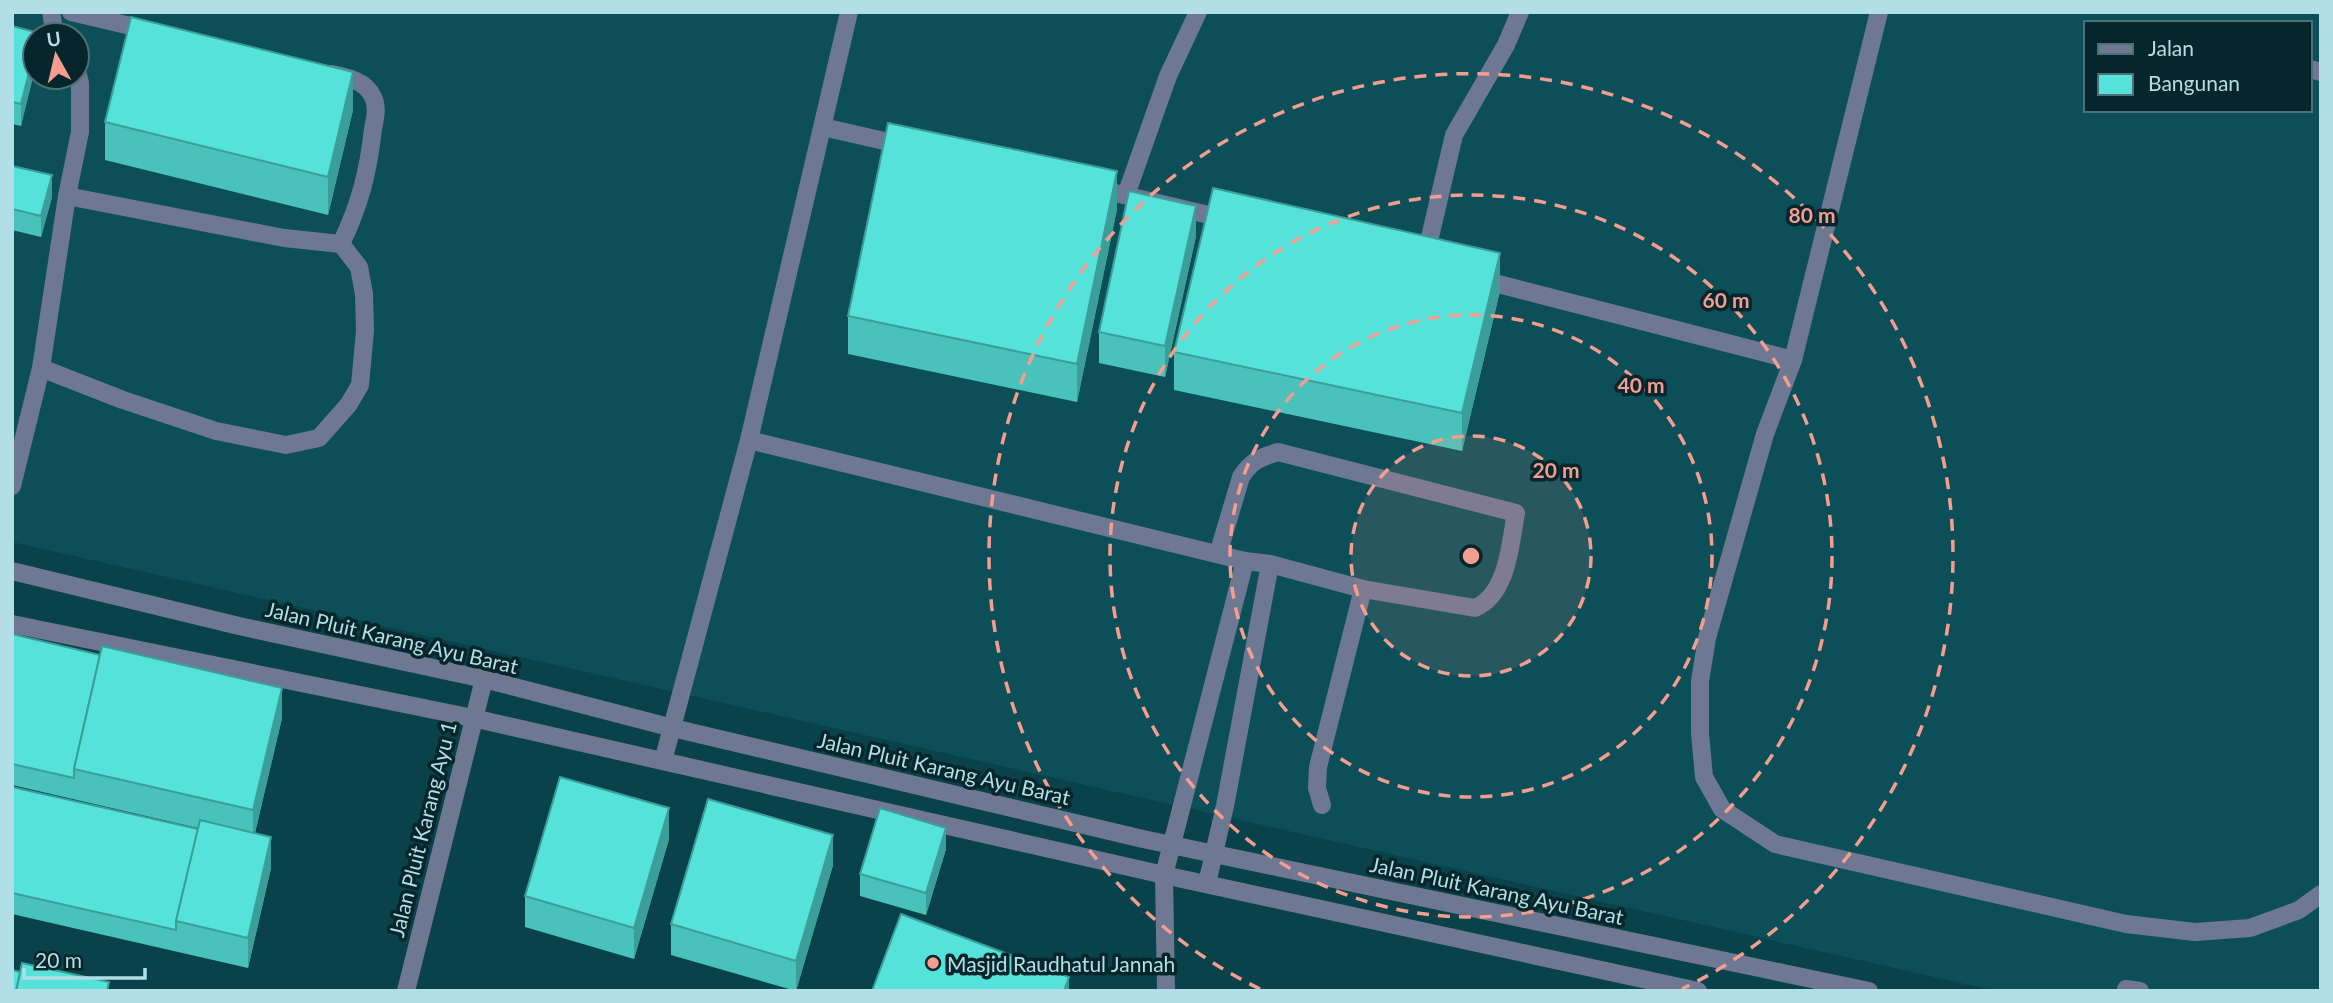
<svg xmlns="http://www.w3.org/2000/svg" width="2333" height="1003" viewBox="0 0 2333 1003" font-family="Lato,sans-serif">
<rect width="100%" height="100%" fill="#09424a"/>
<path fill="#0c4f59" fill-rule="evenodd" d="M 12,12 L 2321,12 L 2321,991 L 1996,991 L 12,542 ZM 2086,23 L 2310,23 L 2310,110 L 2086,110 ZM 35,35 L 77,35 L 77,77 L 35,77 Z"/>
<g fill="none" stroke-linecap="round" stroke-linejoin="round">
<g stroke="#6f7892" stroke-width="18">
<path d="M 51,12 L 55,35"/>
<path d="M 71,12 L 152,31"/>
<path d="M 2310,69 L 2321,72"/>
<path d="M 823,127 L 906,146"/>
<path d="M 1094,188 L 1230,220"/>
<path d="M 1126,195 L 1168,76 L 1198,12"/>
<path d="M 67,196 L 284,238 L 341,244 C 360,204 368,173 373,129 C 375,119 378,107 373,97 C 366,81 347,77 332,74"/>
<path d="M 1425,258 L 1454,135 L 1506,45 L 1520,12"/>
<path d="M 1479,279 L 1793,360 L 1879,12"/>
<path d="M 1793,360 L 1765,434 L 1707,638 L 1700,681 L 1700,733 L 1704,777 L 1722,809 L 1775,844 L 2126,924 L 2195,932 L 2250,928 L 2299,910 L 2321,894"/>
<path d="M 41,368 L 123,400 L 216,431 L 286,445 L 319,438 L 349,404 L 360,385 L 365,331 L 364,294 L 359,267 L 341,244"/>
<path d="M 749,440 L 1245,561 L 1270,564 L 1363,589 L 1475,608 C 1508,594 1510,544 1516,513 L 1278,452 C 1261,457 1251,461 1241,477 L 1218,554"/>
<path d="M 12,486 L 41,368 L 67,196 L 80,132 L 80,83 L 77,71"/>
<path d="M 12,571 L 239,626 L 484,679 L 673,728 L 1143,839 L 1869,991"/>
<path d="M 12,624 L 473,718 L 1164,875 L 1698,991"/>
<path d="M 663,761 L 749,440 L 849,12"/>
<path d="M 1322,805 L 1317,788 L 1318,767 L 1363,589"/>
<path d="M 1207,883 L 1225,806 L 1270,564"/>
<path d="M 2126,989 L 2140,991"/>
<path d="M 406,991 L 484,679"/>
<path d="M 1166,991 L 1164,875 L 1245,561"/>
</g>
</g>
<g fill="#49c2bb">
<path d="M 12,26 L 39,35 L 21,126 L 12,124 Z"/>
<path d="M 353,110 L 328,215 L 105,160 L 105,122 Z"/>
<path d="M 12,166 L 52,197 L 41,237 L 12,230 Z"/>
<path d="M 1117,209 L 1077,402 L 848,354 L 848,316 Z"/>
<path d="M 1196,236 L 1165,377 L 1099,363 L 1099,332 Z"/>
<path d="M 1500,291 L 1462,451 L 1174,390 L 1174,352 Z"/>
<path d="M 12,634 L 282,718 L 255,833 L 271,868 L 248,968 L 12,914 L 12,787 L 198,829 L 198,828 L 12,785 Z"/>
<path d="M 669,839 L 634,959 L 525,927 L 525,896 Z"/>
<path d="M 946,849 L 926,915 L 860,896 L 860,874 Z"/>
<path d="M 833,865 L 796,991 L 671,955 L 671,924 Z"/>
</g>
<g fill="#3c9e99">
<path d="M 35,49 L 35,70 L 21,126 L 21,104 Z"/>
<path d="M 353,72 L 353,110 L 328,215 L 328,177 Z"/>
<path d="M 1117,171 L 1117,209 L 1077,402 L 1077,364 Z"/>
<path d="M 52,175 L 52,197 L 41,237 L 41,216 Z"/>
<path d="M 1196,206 L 1196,236 L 1165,377 L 1165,346 Z"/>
<path d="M 1500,253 L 1500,291 L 1462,451 L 1462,413 Z"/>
<path d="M 282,688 L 282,718 L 253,841 L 253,810 Z"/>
<path d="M 669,808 L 669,839 L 634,959 L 634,928 Z"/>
<path d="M 946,828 L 946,849 L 926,915 L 926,893 Z"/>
<path d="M 833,835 L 833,865 L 796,991 L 796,961 Z"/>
<path d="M 271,837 L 271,868 L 248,968 L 248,938 Z"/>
<path d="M 1069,977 L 1069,991 L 1064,991 Z"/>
</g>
<g fill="#55e2da" stroke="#3c9e99" stroke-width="2">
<path d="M 131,17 L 353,72 L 328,177 L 105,122 Z"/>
<path d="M 12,26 L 39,33 L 39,35 L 35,35 L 35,49 L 21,104 L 12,102 Z"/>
<path d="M 888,123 L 1117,171 L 1077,364 L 848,316 Z"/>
<path d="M 12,166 L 52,175 L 41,216 L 12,209 Z"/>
<path d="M 1213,188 L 1500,253 L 1462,413 L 1174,352 Z"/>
<path d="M 1129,191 L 1196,206 L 1165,346 L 1099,332 Z"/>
<path d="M 12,634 L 100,655 L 74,769 L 74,778 L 12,764 Z"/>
<path d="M 102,646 L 282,688 L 253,810 L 74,769 Z"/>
<path d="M 560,777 L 669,808 L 634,928 L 525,896 Z"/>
<path d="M 12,787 L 198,829 L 176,921 L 176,930 L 12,893 Z"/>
<path d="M 708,799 L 833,835 L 796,961 L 671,924 Z"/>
<path d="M 880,808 L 946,828 L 926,893 L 860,874 Z"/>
<path d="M 200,820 L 271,837 L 248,938 L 176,921 Z"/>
<path d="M 901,914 L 1069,977 L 1064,991 L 872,991 Z"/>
<path d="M 22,963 L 109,982 L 107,991 L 16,991 Z"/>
<path d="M 12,970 L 20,972 L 16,991 L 12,991 Z"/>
</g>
<circle cx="1471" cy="556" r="120" fill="#f59d8e" fill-opacity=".12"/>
<g fill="none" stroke="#f59d8e" stroke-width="3.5" stroke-dasharray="12 9">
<circle cx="1471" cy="556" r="120"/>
<circle cx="1471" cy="556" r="241"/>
<circle cx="1471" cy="556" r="361"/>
<path d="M1260 989A482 482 0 1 1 1682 989"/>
</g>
<circle fill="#f59d8e" stroke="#06262b" stroke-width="2.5" cx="933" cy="963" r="7"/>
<g text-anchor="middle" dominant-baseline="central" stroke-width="7" stroke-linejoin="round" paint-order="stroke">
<g font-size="21" fill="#b2dee6" stroke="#06262b">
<text transform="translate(392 637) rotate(13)">Jalan Pluit Karang Ayu Barat</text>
<text transform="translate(944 768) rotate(13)">Jalan Pluit Karang Ayu Barat</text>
<text transform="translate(422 829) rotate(-76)">Jalan Pluit Karang Ayu 1</text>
<text transform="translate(1497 890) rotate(12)">Jalan Pluit Karang Ayu Barat</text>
</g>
<g font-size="21" fill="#b2dee6" stroke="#06262b" text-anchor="start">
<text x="947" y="963">Masjid Raudhatul Jannah</text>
</g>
</g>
<circle cx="1471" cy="556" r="10" fill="#f59d8e" stroke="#06262b" stroke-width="3.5"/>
<g font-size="21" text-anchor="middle" font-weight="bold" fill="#f59d8e" stroke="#06262b" stroke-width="7" stroke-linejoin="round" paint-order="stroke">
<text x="1812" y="223">80 m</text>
<text x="1726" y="308">60 m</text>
<text x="1641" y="393">40 m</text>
<text x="1556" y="478">20 m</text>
</g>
<rect width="2333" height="1003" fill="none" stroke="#b2dee6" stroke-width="28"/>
<rect x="2084" y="21" width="228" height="91" fill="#06262b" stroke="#4b7076" stroke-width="2"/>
<rect x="2098" y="44" width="35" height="10" fill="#6f7892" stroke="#4b7076" stroke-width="2"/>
<text x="2148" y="56" font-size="21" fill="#b2dee6">Jalan</text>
<rect x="2098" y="74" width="35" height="21" fill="#55e2da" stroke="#4b7076" stroke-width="2"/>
<text x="2148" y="91" font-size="21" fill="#b2dee6">Bangunan</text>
<g transform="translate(56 56) rotate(352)"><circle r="33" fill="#06262b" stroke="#4b7076" stroke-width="2"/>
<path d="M0-5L12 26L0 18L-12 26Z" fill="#f59d8e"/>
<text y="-10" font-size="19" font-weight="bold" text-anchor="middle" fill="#b2dee6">U</text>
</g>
<path d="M24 968v10h121v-10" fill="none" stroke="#b2dee6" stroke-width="3.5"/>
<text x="35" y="968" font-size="21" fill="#b2dee6" stroke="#06262b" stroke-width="5" paint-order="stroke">20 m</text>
</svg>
